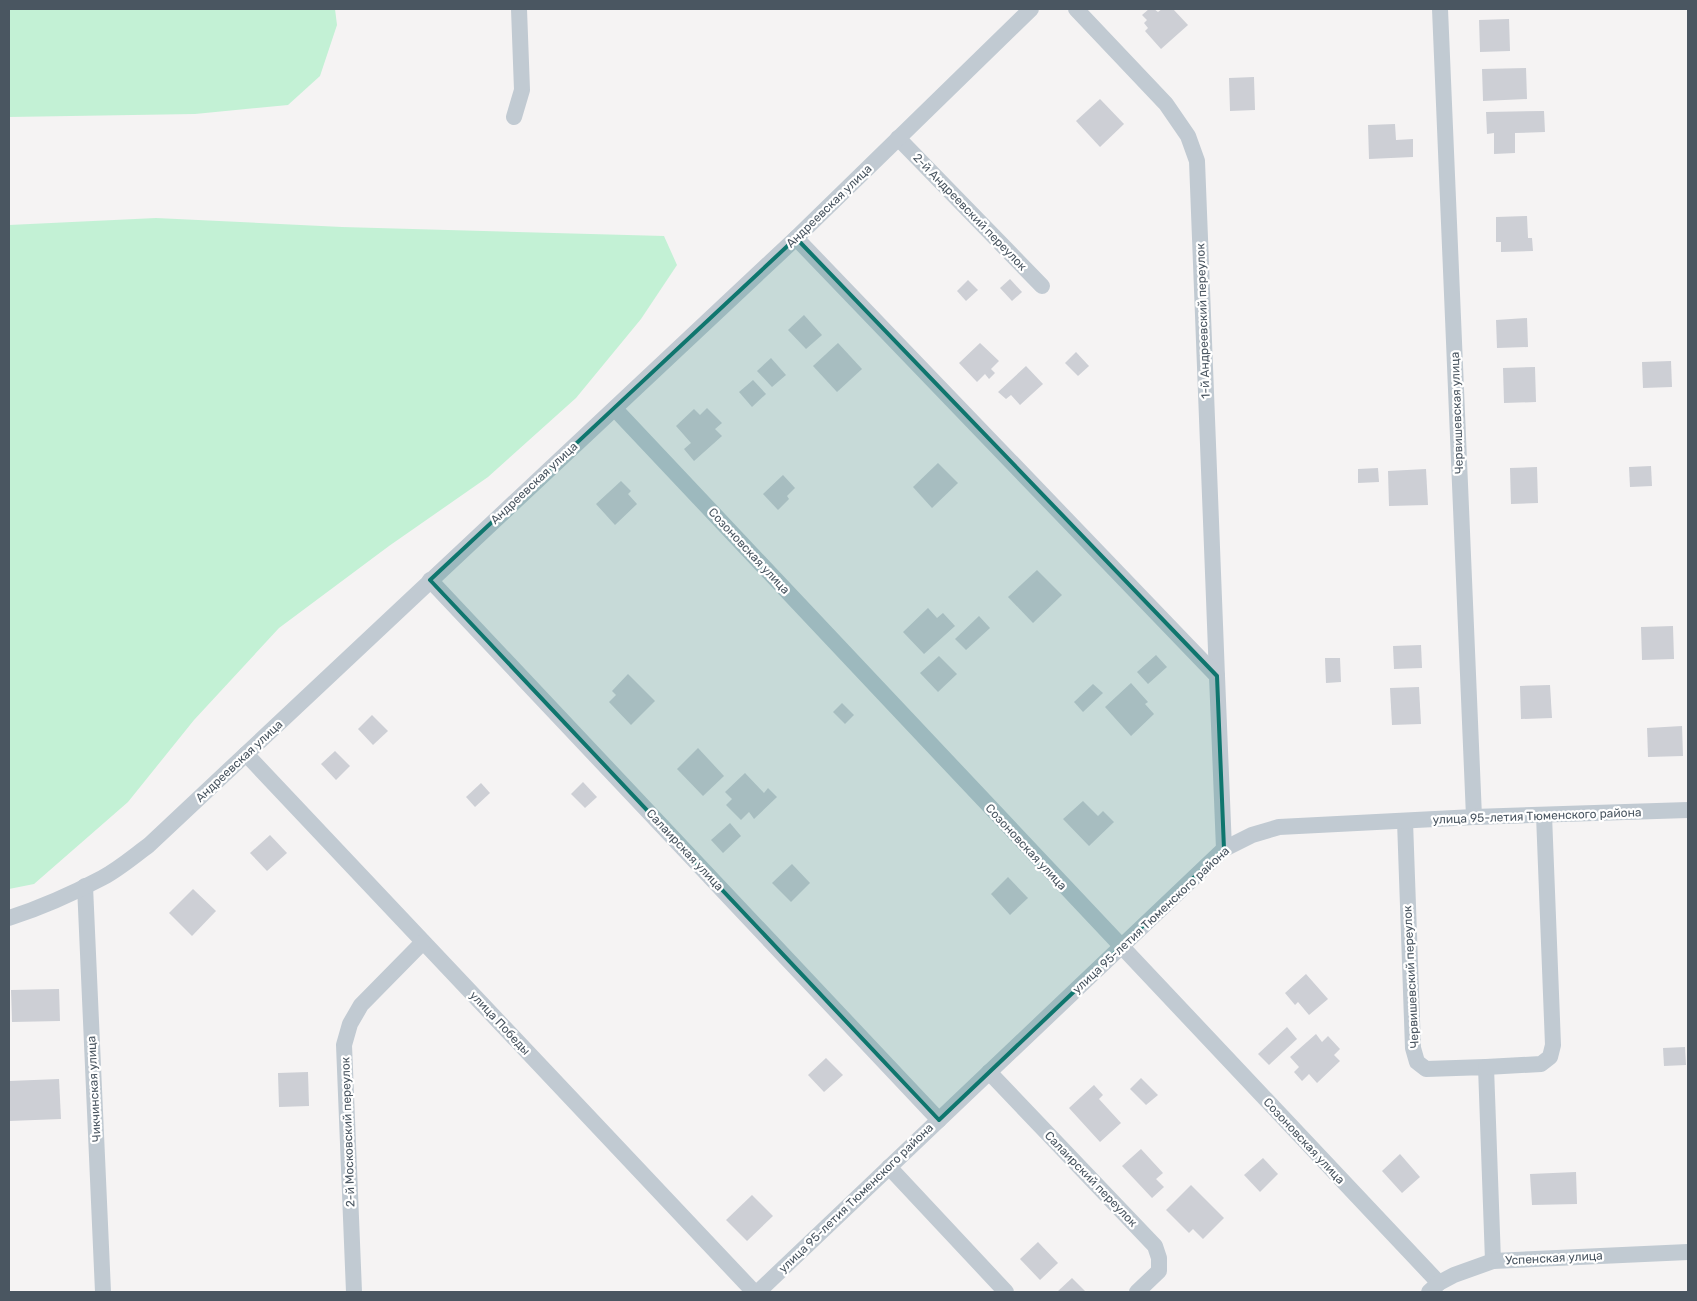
<svg xmlns="http://www.w3.org/2000/svg" width="1697" height="1301" viewBox="0 0 1697 1301" font-family="Rubik,sans-serif">
<rect width="100%" height="100%" fill="#f5f3f3"/>
<g fill="#c3f1d5">
<path d="M 9,9 L 335,9 L 337,25 L 320,76 L 288,105 L 195,114 L 9,117 Z"/>
<path d="M 156,218 L 342,227 L 664,236 L 677,265 L 641,319 L 576,398 L 488,477 L 389,546 L 279,628 L 194,720 L 128,802 L 34,884 L 9,889 L 9,225 Z"/>
</g>
<g fill="#cdcfd5">
<path d="M 1149,9 L 1154,9 L 1158,12 L 1162,9 L 1173,9 L 1188,25 L 1161,49 L 1145,31 L 1148,28 L 1144,23 L 1147,20 L 1142,15 Z"/>
<path d="M 1509,19 L 1510,51 L 1480,52 L 1479,20 Z"/>
<path d="M 1526,68 L 1527,99 L 1483,101 L 1482,69 Z"/>
<path d="M 1254,77 L 1255,110 L 1230,111 L 1229,78 Z"/>
<path d="M 1100,99 L 1124,124 L 1100,147 L 1076,121 Z"/>
<path d="M 1544,111 L 1545,132 L 1515,133 L 1515,153 L 1494,154 L 1494,133 L 1487,134 L 1486,112 Z"/>
<path d="M 1395,124 L 1396,140 L 1413,139 L 1413,157 L 1369,159 L 1368,125 Z"/>
<path d="M 1527,216 L 1528,238 L 1532,238 L 1533,251 L 1501,252 L 1501,242 L 1496,242 L 1496,217 Z"/>
<path d="M 1010,279 L 1022,292 L 1012,301 L 1000,288 Z"/>
<path d="M 968,280 L 978,290 L 966,301 L 957,291 Z"/>
<path d="M 804,315 L 822,335 L 806,349 L 788,330 Z"/>
<path d="M 1527,318 L 1528,347 L 1497,348 L 1496,320 Z"/>
<path d="M 838,343 L 862,369 L 837,392 L 813,366 Z"/>
<path d="M 980,343 L 999,361 L 991,369 L 995,373 L 989,379 L 985,374 L 977,382 L 959,363 Z"/>
<path d="M 1076,352 L 1089,366 L 1078,376 L 1065,363 Z"/>
<path d="M 771,358 L 786,375 L 772,387 L 757,371 Z"/>
<path d="M 1671,361 L 1672,387 L 1643,388 L 1642,362 Z"/>
<path d="M 1026,366 L 1043,384 L 1020,405 L 1011,395 L 1006,399 L 998,392 Z"/>
<path d="M 1535,367 L 1536,402 L 1504,403 L 1503,368 Z"/>
<path d="M 753,380 L 766,394 L 752,407 L 739,392 Z"/>
<path d="M 707,408 L 722,423 L 715,429 L 722,436 L 694,461 L 684,449 L 691,443 L 676,426 L 694,409 L 700,415 Z"/>
<path d="M 938,463 L 958,483 L 932,508 L 913,487 Z"/>
<path d="M 1651,466 L 1652,486 L 1630,487 L 1629,467 Z"/>
<path d="M 1537,467 L 1538,503 L 1511,504 L 1510,468 Z"/>
<path d="M 1378,468 L 1379,482 L 1358,483 L 1358,469 Z"/>
<path d="M 1426,469 L 1428,505 L 1389,506 L 1388,471 Z"/>
<path d="M 783,475 L 795,488 L 787,496 L 789,499 L 778,510 L 763,494 Z"/>
<path d="M 621,481 L 631,491 L 628,494 L 637,504 L 615,525 L 596,504 Z"/>
<path d="M 1037,570 L 1062,595 L 1033,623 L 1008,597 Z"/>
<path d="M 928,608 L 937,618 L 943,613 L 955,626 L 924,654 L 903,632 Z"/>
<path d="M 979,616 L 990,628 L 966,650 L 955,639 Z"/>
<path d="M 1673,626 L 1674,659 L 1642,660 L 1641,627 Z"/>
<path d="M 1421,645 L 1422,668 L 1394,669 L 1393,646 Z"/>
<path d="M 1156,655 L 1167,667 L 1148,684 L 1137,672 Z"/>
<path d="M 939,656 L 957,674 L 938,692 L 920,673 Z"/>
<path d="M 1325,658 L 1340,658 L 1341,682 L 1326,683 Z"/>
<path d="M 628,674 L 655,701 L 631,725 L 609,702 L 616,695 L 612,691 Z"/>
<path d="M 1131,683 L 1148,702 L 1145,704 L 1154,714 L 1131,736 L 1105,707 Z"/>
<path d="M 1093,684 L 1103,693 L 1083,712 L 1074,702 Z"/>
<path d="M 1550,685 L 1552,718 L 1521,719 L 1520,686 Z"/>
<path d="M 1419,687 L 1421,724 L 1392,725 L 1390,688 Z"/>
<path d="M 842,703 L 854,715 L 845,724 L 833,712 Z"/>
<path d="M 372,715 L 388,731 L 373,745 L 358,729 Z"/>
<path d="M 1682,726 L 1683,756 L 1648,757 L 1647,728 Z"/>
<path d="M 698,748 L 724,776 L 703,796 L 677,769 Z"/>
<path d="M 335,751 L 350,766 L 336,780 L 321,764 Z"/>
<path d="M 745,773 L 764,793 L 768,788 L 777,797 L 754,819 L 749,812 L 741,820 L 726,805 L 732,799 L 725,792 Z"/>
<path d="M 583,782 L 597,797 L 585,808 L 571,794 Z"/>
<path d="M 481,783 L 490,793 L 475,807 L 466,797 Z"/>
<path d="M 1083,801 L 1098,816 L 1103,811 L 1114,822 L 1089,846 L 1063,819 Z"/>
<path d="M 730,823 L 741,836 L 723,853 L 711,840 Z"/>
<path d="M 270,835 L 287,853 L 267,871 L 250,853 Z"/>
<path d="M 792,864 L 810,883 L 791,902 L 772,883 Z"/>
<path d="M 1008,877 L 1028,898 L 1010,915 L 991,894 Z"/>
<path d="M 193,889 L 216,911 L 192,936 L 169,913 Z"/>
<path d="M 1306,974 L 1328,999 L 1309,1015 L 1298,1002 L 1295,1005 L 1285,993 Z"/>
<path d="M 59,989 L 60,1021 L 12,1022 L 11,990 Z"/>
<path d="M 1287,1027 L 1297,1039 L 1269,1065 L 1258,1054 Z"/>
<path d="M 1316,1034 L 1322,1042 L 1328,1036 L 1340,1049 L 1334,1055 L 1340,1061 L 1317,1083 L 1309,1074 L 1302,1081 L 1294,1072 L 1299,1067 L 1290,1057 Z"/>
<path d="M 1685,1047 L 1686,1065 L 1664,1066 L 1663,1048 Z"/>
<path d="M 826,1058 L 843,1075 L 824,1092 L 808,1075 Z"/>
<path d="M 308,1072 L 309,1106 L 279,1107 L 278,1073 Z"/>
<path d="M 1141,1078 L 1158,1095 L 1146,1105 L 1130,1089 Z"/>
<path d="M 59,1079 L 61,1119 L 9,1121 L 9,1081 Z"/>
<path d="M 1094,1085 L 1103,1095 L 1099,1099 L 1121,1123 L 1100,1142 L 1069,1108 Z"/>
<path d="M 1141,1149 L 1163,1173 L 1156,1179 L 1164,1187 L 1152,1198 L 1122,1166 Z"/>
<path d="M 1400,1154 L 1420,1177 L 1402,1193 L 1382,1171 Z"/>
<path d="M 1263,1158 L 1278,1174 L 1260,1192 L 1244,1175 Z"/>
<path d="M 1576,1172 L 1577,1204 L 1532,1205 L 1530,1174 Z"/>
<path d="M 1191,1185 L 1224,1218 L 1203,1239 L 1193,1229 L 1189,1233 L 1166,1210 Z"/>
<path d="M 752,1195 L 773,1216 L 747,1241 L 726,1220 Z"/>
<path d="M 1038,1242 L 1058,1263 L 1040,1280 L 1020,1259 Z"/>
<path d="M 1072,1278 L 1086,1292 L 1057,1292 Z"/>
</g>
<g fill="none" stroke-linecap="round" stroke-linejoin="round">
<g stroke="#c1cad2" stroke-width="16">
<path d="M 1076,9 L 1166,104 L 1188,136 L 1197,161 L 1217,676"/>
<path d="M 1440,9 L 1474,817"/>
<path d="M 514,117 L 522,90 L 519,9"/>
<path d="M 898,138 L 1042,286"/>
<path d="M 796,238 L 1217,676 L 1224,849"/>
<path d="M 615,409 L 1439,1283"/>
<path d="M 430,580 L 939,1120"/>
<path d="M 246,754 L 754,1292"/>
<path d="M 1405,821 L 1413,1048 L 1417,1062 L 1426,1069 L 1486,1067 L 1493,1261"/>
<path d="M 85,886 L 103,1292"/>
<path d="M 9,918 C 40,908 72,894 102,878 C 119,869 134,856 149,845 L 796,238 L 1031,9"/>
<path d="M 1486,1067 L 1541,1064 L 1550,1057 L 1553,1045 L 1544,815"/>
<path d="M 989,1072 L 1155,1246 L 1159,1258 L 1159,1271 L 1137,1292"/>
<path d="M 889,1167 L 1006,1292"/>
<path d="M 354,1292 L 344,1045 L 350,1024 L 361,1005 L 423,942"/>
<path d="M 758,1292 L 1224,849 L 1252,835 L 1279,827 L 1474,817 L 1688,810"/>
<path d="M 1429,1292 L 1439,1283 L 1454,1275 L 1493,1261 L 1688,1252"/>
</g>
</g>
<path fill="#0f766e" fill-opacity="0.2" stroke="#0f766e" stroke-width="4" stroke-linejoin="round" d="M 796,238 L 1217,676 L 1224,849 L 939,1120 L 430,580 Z"/>
<g text-anchor="middle" dominant-baseline="central" stroke-width="4.5" stroke-linejoin="round" paint-order="stroke">
<g font-size="12" fill="#4a5661" stroke="#fff">
<text transform="translate(829 206) rotate(-44)">Андреевская улица</text>
<text transform="translate(970 212) rotate(46)">2-й Андреевский переулок</text>
<text transform="translate(1203 321) rotate(-92)">1-й Андреевский переулок</text>
<text transform="translate(1457 413) rotate(-92)">Червишевская улица</text>
<text transform="translate(534 483) rotate(-43)">Андреевская улица</text>
<text transform="translate(749 551) rotate(47)">Созоновская улица</text>
<text transform="translate(239 761) rotate(-43)">Андреевская улица</text>
<text transform="translate(1537 816) rotate(-2)">улица 95-летия Тюменского района</text>
<text transform="translate(1026 847) rotate(47)">Созоновская улица</text>
<text transform="translate(685 850) rotate(47)">Салаирская улица</text>
<text transform="translate(1151 920) rotate(-43)">улица 95-летия Тюменского района</text>
<text transform="translate(1411 977) rotate(-93)">Червишевский переулок</text>
<text transform="translate(500 1023) rotate(47)">улица Победы</text>
<text transform="translate(94 1089) rotate(-93)">Чикчинская улица</text>
<text transform="translate(348 1132) rotate(-92)">2-й Московский переулок</text>
<text transform="translate(1304 1141) rotate(47)">Созоновская улица</text>
<text transform="translate(1091 1179) rotate(46)">Салаирский переулок</text>
<text transform="translate(856 1198) rotate(-44)">улица 95-летия Тюменского района</text>
<text transform="translate(1554 1258) rotate(-3)">Успенская улица</text>
</g>
</g>
<rect width="1697" height="1301" fill="none" stroke="#4a5661" stroke-width="20"/>
</svg>
